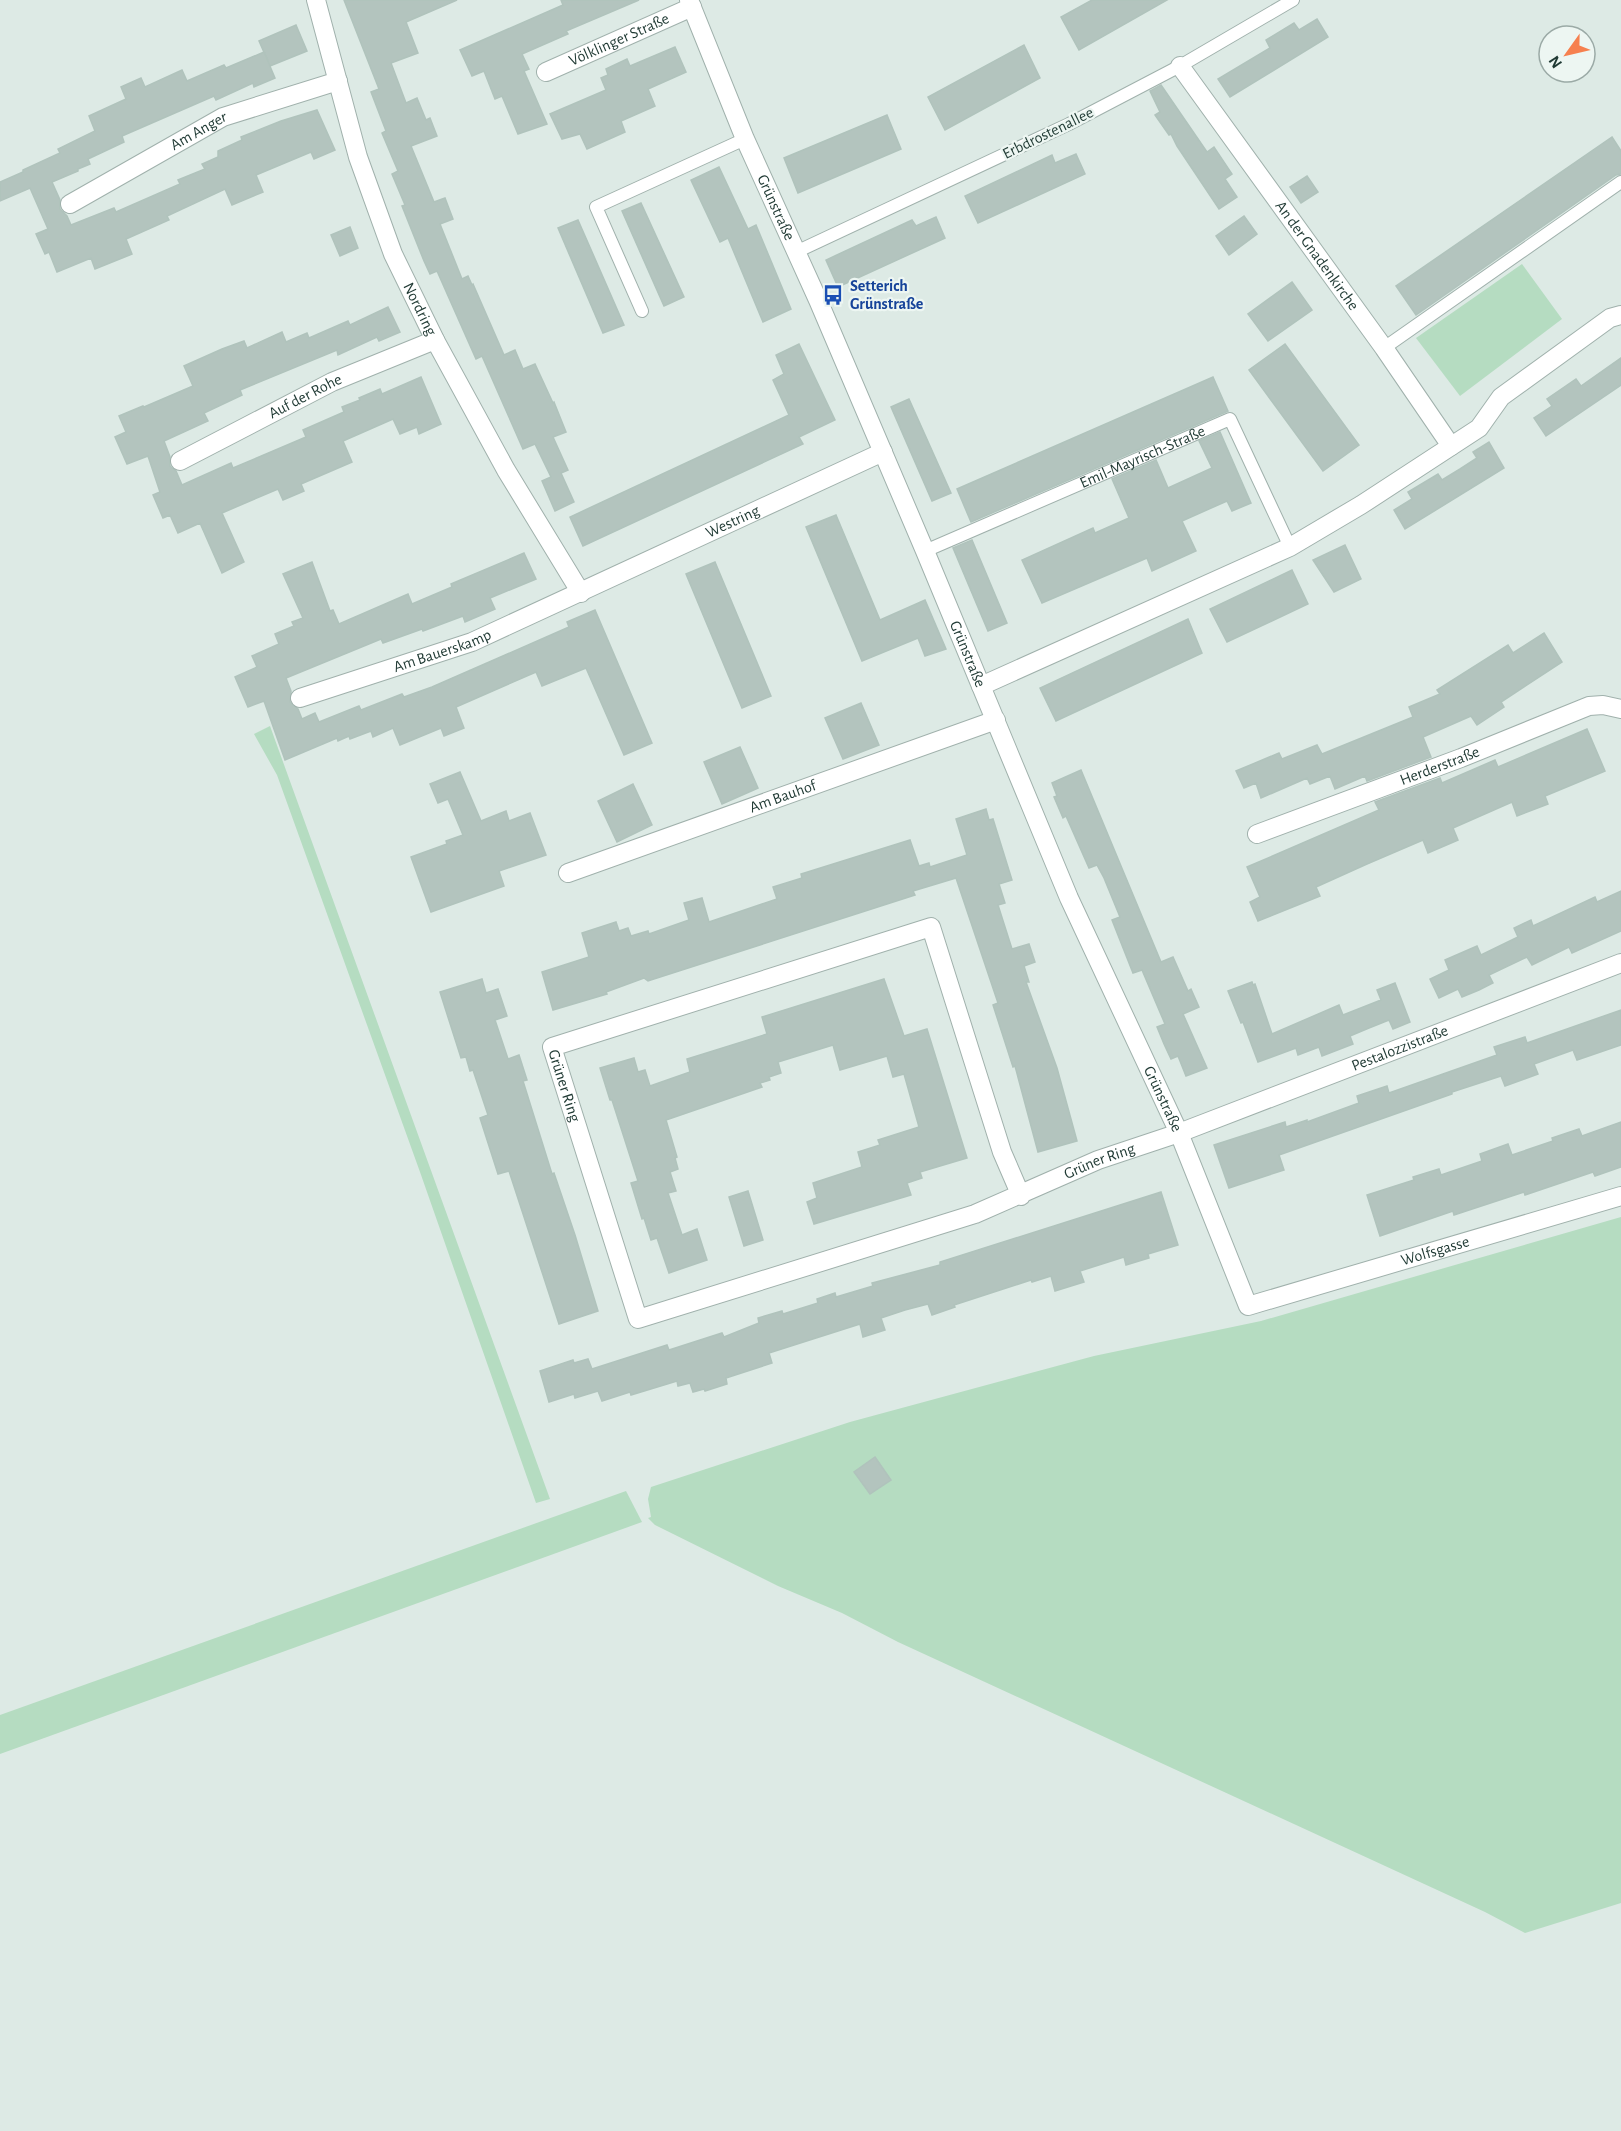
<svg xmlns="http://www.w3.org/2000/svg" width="1621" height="2131" viewBox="0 0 1621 2131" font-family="'Alegreya Sans',sans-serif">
<rect width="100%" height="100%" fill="#ddeae5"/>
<g fill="#b5dcc1">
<path d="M 1522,264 L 1562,319 L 1460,396 L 1416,338 Z"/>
<path d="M 270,726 L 550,1499 L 536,1503 L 420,1172 L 277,775 L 254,734 Z"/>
<path d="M 1621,1217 L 1621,1903 L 1525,1933 L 1485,1912 L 898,1642 L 842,1613 L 778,1586 L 655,1525 L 648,1518 L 651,1517 L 648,1499 L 651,1487 L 850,1422 L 1094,1356 L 1261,1321 Z"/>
<path d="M 626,1491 L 642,1522 L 0,1754 L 0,1715 Z"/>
</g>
<g fill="#b3c4be" stroke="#b0c3bc" stroke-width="1.5">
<path d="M 344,0 L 457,0 L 406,22 L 418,53 L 391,63 L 406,103 L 417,98 L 426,120 L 430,118 L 437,136 L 411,146 L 434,202 L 445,198 L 453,219 L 440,224 L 462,279 L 468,276 L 472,285 L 473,284 L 504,355 L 515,350 L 523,369 L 535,364 L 553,403 L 554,402 L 566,432 L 553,437 L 568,470 L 561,473 L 574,502 L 555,511 L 542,481 L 551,477 L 535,444 L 523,449 L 482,356 L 476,359 L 437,271 L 430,274 L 424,261 L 402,206 L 405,205 L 392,174 L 398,171 L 382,133 L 386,131 L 371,92 L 379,89 Z"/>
<path d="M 561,0 L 639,0 L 566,31 L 568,34 L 522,54 L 529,69 L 524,71 L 547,124 L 518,134 L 502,96 L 495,99 L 484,71 L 472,76 L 460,50 L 563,5 Z"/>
<path d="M 1092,0 L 1167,0 L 1079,50 L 1061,17 Z"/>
<path d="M 1317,19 L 1328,37 L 1230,97 L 1218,79 L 1270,48 L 1266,40 L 1294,23 L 1299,30 Z"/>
<path d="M 296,25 L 307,51 L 270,66 L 259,41 Z"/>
<path d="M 1024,45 L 1040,78 L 945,130 L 928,97 Z"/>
<path d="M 675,47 L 686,72 L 648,89 L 655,106 L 621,121 L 625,132 L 587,149 L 580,134 L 562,139 L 550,114 L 606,90 L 601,78 L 608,75 L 606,69 L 627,59 L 630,66 Z"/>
<path d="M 264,52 L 275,78 L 254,87 L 253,83 L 216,100 L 214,96 L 122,136 L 124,142 L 88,159 L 90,164 L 78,169 L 78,171 L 52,182 L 60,200 L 60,209 L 67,216 L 71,225 L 114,208 L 116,212 L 180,184 L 178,180 L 205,169 L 202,164 L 218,157 L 218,151 L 242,140 L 241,137 L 281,121 L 317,110 L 335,150 L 314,159 L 311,152 L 256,175 L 263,192 L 232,205 L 225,189 L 167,216 L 169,220 L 126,239 L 132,254 L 95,269 L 91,258 L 57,272 L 49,252 L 45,254 L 36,234 L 48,229 L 30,188 L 0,201 L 0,182 L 23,172 L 23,170 L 60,153 L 58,149 L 95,131 L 89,116 L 126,99 L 121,87 L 141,78 L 145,87 L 182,70 L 187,81 L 224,65 L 226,68 Z"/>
<path d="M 1161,85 L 1207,152 L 1214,147 L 1232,174 L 1225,179 L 1237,197 L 1219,209 L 1177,146 L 1171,134 L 1169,135 L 1155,115 L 1160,112 L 1150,91 Z"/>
<path d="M 887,115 L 901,149 L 798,193 L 784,158 Z"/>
<path d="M 1612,137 L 1621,151 L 1621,174 L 1616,175 L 1416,315 L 1396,286 Z"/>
<path d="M 1076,154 L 1085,174 L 978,223 L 965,196 L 1052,155 L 1055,163 Z"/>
<path d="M 719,167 L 748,229 L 756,225 L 791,309 L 763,322 L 728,238 L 720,242 L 691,180 Z"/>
<path d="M 1307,176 L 1318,192 L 1301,203 L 1290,187 Z"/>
<path d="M 641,203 L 684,297 L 664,306 L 622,211 Z"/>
<path d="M 1244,216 L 1257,234 L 1229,255 L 1216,236 Z"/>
<path d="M 936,217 L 945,238 L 838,287 L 826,260 L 912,220 L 916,226 Z"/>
<path d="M 578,220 L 624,325 L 603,333 L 558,228 Z"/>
<path d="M 350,227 L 358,248 L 340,256 L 331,235 Z"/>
<path d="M 1292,282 L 1312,310 L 1268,341 L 1248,314 Z"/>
<path d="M 388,307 L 400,332 L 379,341 L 377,337 L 338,355 L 337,350 L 240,390 L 242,395 L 204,413 L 208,421 L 164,441 L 170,457 L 170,466 L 176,471 L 182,485 L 231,463 L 233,468 L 306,437 L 303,430 L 344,412 L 342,407 L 360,400 L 359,398 L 380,389 L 382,394 L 421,377 L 441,424 L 419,434 L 417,427 L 400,434 L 393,419 L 343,441 L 352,462 L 301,484 L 304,491 L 283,500 L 278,489 L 222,513 L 244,562 L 222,573 L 200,523 L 178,533 L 170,515 L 163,518 L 153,495 L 160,492 L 148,456 L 127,464 L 115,437 L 126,432 L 119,416 L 143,406 L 144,407 L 193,386 L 184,366 L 222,349 L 244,341 L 247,348 L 282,332 L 286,342 L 307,333 L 309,338 L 348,321 L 350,325 Z"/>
<path d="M 799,344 L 835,420 L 799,437 L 803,444 L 583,546 L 570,517 L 789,415 L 773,380 L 784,374 L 776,355 Z"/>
<path d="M 1285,344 L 1359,445 L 1323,471 L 1249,370 Z"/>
<path d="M 1621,358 L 1621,385 L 1546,436 L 1534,418 L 1552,406 L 1547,399 L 1576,379 L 1581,386 Z"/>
<path d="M 1213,377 L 1228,411 L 971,522 L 957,489 Z"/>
<path d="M 909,399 L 951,493 L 932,501 L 891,407 Z"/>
<path d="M 1220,432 L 1251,503 L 1232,511 L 1227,501 L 1182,521 L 1196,551 L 1152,571 L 1147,558 L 1042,603 L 1022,560 L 1093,528 L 1095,533 L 1129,518 L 1112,479 L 1156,460 L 1168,488 L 1212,468 L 1199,441 Z"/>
<path d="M 1489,442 L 1504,468 L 1405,529 L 1394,510 L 1412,499 L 1408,492 L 1438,474 L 1442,480 L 1460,469 L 1477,458 L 1473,452 Z"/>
<path d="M 836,515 L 880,620 L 925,600 L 946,649 L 925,656 L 918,638 L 862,661 L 806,527 Z"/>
<path d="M 972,540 L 1007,623 L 988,631 L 953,548 Z"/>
<path d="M 1345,545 L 1361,579 L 1334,592 L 1313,560 Z"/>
<path d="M 524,553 L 536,579 L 490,598 L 495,609 L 465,622 L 463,616 L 423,631 L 422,629 L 383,643 L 381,639 L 286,678 L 291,691 L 290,702 L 298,709 L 302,719 L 315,713 L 319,722 L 359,706 L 361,710 L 402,694 L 404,697 L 432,687 L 569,627 L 567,622 L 595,610 L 652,743 L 624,755 L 586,668 L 542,686 L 536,672 L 456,707 L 464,728 L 444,736 L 441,728 L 400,745 L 393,728 L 373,737 L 371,731 L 350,739 L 349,736 L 338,741 L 337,738 L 285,760 L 264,701 L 248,707 L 235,677 L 257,667 L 252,656 L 279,644 L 275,634 L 294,626 L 292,622 L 303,618 L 283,574 L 312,562 L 330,611 L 333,610 L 339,624 L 408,594 L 412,604 L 452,587 L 451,584 Z"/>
<path d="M 715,562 L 771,696 L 742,708 L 686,574 Z"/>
<path d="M 1292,570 L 1308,604 L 1227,642 L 1210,609 Z"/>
<path d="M 1188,619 L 1202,653 L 1056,721 L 1040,688 Z"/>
<path d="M 1544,633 L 1562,662 L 1501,702 L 1504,707 L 1477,725 L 1471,716 L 1423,737 L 1431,757 L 1367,781 L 1365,776 L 1335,789 L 1330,776 L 1310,784 L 1307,778 L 1261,798 L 1256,783 L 1244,788 L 1236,771 L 1279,753 L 1282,759 L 1317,745 L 1322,754 L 1413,717 L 1409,707 L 1440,694 L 1437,690 L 1508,645 L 1513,653 Z"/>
<path d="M 861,703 L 879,745 L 843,759 L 825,718 Z"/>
<path d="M 1587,729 L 1605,771 L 1545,796 L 1548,804 L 1517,816 L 1512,802 L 1453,828 L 1458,840 L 1428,853 L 1423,840 L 1367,864 L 1316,887 L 1320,896 L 1258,921 L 1250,902 L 1260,897 L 1247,867 L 1379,810 L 1375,802 L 1440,778 L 1442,783 L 1495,760 L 1498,767 Z"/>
<path d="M 740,747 L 758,788 L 722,804 L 704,762 Z"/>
<path d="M 1081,770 L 1161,962 L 1173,957 L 1188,991 L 1191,989 L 1199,1007 L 1183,1014 L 1207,1068 L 1186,1076 L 1178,1056 L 1171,1059 L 1164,1044 L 1157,1027 L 1165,1024 L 1142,970 L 1133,973 L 1112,920 L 1120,917 L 1104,878 L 1097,865 L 1089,868 L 1066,816 L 1063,818 L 1054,797 L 1057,796 L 1052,783 Z"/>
<path d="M 460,772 L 481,821 L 506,811 L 509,821 L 530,813 L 546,855 L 499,871 L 504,886 L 431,912 L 411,857 L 447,844 L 446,841 L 463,835 L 448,799 L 438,803 L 430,784 Z"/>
<path d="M 633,784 L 652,825 L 617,842 L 598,801 Z"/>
<path d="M 986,809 L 989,820 L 993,819 L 1012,880 L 999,884 L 1005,903 L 998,905 L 1012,949 L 1029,944 L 1035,962 L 1024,966 L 1029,982 L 1026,982 L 1057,1068 L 1077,1141 L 1038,1152 L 1015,1066 L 1013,1067 L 993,1005 L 998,1003 L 956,878 L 913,891 L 915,895 L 648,981 L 644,978 L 606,992 L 607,994 L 553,1010 L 542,972 L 589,957 L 582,933 L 616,922 L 619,931 L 628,928 L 631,936 L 648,931 L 649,934 L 689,920 L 684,903 L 702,898 L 709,922 L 777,899 L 773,887 L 802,878 L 801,874 L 910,840 L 919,866 L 929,863 L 930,867 L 967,855 L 956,819 Z"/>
<path d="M 1621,891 L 1621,931 L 1572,953 L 1569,947 L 1532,965 L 1527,957 L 1489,975 L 1493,983 L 1479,990 L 1462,997 L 1458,989 L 1439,998 L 1430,979 L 1449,970 L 1445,960 L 1477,946 L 1481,955 L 1518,937 L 1514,928 L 1531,920 L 1533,926 L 1595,897 L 1597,902 Z"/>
<path d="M 482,979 L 486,993 L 498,989 L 507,1016 L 495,1020 L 508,1059 L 519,1055 L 527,1080 L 523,1081 L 552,1174 L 554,1173 L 575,1235 L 598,1311 L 559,1324 L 509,1171 L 498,1174 L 480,1118 L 488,1115 L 473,1070 L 470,1071 L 466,1057 L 461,1058 L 440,992 Z"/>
<path d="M 884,979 L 904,1036 L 927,1029 L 967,1158 L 920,1172 L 922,1178 L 907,1183 L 911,1195 L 814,1224 L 807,1202 L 817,1198 L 813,1183 L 862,1167 L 858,1152 L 880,1145 L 878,1140 L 919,1127 L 904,1074 L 893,1077 L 887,1056 L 840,1070 L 833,1045 L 778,1062 L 781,1073 L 769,1077 L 770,1080 L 760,1083 L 762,1087 L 666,1120 L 677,1157 L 675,1158 L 678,1169 L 670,1172 L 676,1191 L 668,1193 L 682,1235 L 697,1229 L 707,1260 L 669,1273 L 657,1238 L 651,1240 L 644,1218 L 642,1219 L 631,1183 L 638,1181 L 612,1100 L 610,1100 L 600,1068 L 634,1058 L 638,1072 L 645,1070 L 650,1086 L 690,1072 L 687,1059 L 767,1034 L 762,1017 Z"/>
<path d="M 1252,982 L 1253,985 L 1255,984 L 1272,1034 L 1339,1005 L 1343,1015 L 1381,1000 L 1377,990 L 1395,983 L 1410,1022 L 1393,1029 L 1389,1020 L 1369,1028 L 1350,1036 L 1353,1044 L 1322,1056 L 1319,1047 L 1298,1055 L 1296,1048 L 1258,1062 L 1243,1022 L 1241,1023 L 1228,991 Z"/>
<path d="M 1621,1010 L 1621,1045 L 1577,1060 L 1573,1050 L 1534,1064 L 1538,1074 L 1505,1086 L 1501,1076 L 1452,1092 L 1452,1094 L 1279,1155 L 1284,1170 L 1229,1188 L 1214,1145 L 1285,1122 L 1286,1127 L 1307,1120 L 1307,1122 L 1359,1103 L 1357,1096 L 1387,1086 L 1389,1093 L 1497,1055 L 1494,1047 L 1525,1037 L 1527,1043 Z"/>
<path d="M 1621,1122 L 1621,1167 L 1595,1176 L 1593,1172 L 1525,1195 L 1524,1192 L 1454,1215 L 1453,1211 L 1380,1236 L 1367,1195 L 1414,1180 L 1413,1177 L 1439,1169 L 1441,1175 L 1482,1161 L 1480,1154 L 1508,1144 L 1512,1155 L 1553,1141 L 1552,1138 L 1579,1129 L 1582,1136 Z"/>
<path d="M 748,1191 L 763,1240 L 744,1246 L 729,1197 Z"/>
<path d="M 1161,1192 L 1178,1245 L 1148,1254 L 1149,1258 L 1126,1265 L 1124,1257 L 1080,1271 L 1084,1282 L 1055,1291 L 1051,1276 L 1032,1282 L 1031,1280 L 954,1305 L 955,1307 L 932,1315 L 928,1304 L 905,1310 L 881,1318 L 885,1330 L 863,1337 L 860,1324 L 769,1353 L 772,1363 L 726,1378 L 727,1384 L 705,1391 L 704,1389 L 693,1392 L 690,1383 L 678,1386 L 677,1381 L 631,1395 L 630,1392 L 602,1401 L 598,1391 L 575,1398 L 574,1394 L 549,1402 L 540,1371 L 573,1360 L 574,1363 L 588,1359 L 592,1369 L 667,1345 L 669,1350 L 722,1333 L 724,1337 L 759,1323 L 758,1318 L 782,1311 L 783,1314 L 818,1303 L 817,1299 L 835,1293 L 836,1297 L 873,1286 L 872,1283 L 940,1265 L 940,1262 Z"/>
<path d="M 875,1457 L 891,1480 L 870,1494 L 854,1472 Z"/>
</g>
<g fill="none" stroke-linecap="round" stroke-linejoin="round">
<g stroke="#a0b1ac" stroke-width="14">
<g id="lane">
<path d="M 796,252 L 1069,124 L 1180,66 L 1293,0"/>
<path d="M 642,311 L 596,207 L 745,139"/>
<path d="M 1384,348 L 1621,182"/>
<path id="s1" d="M 925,551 L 1230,419 L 1290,547"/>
</g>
</g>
<g stroke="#a0b1ac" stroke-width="20">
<g id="street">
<path id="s2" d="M 316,0 L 358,157 L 393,254 L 435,340 L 506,470 L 581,593"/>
<path id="s3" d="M 689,0 L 745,139 L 818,300 L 925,551 L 1069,898 L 1179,1133 L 1248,1306 L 1621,1196"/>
<path id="s4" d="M 1180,66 L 1384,348 L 1451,446"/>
<path id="s5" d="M 546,72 L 692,7"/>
<path id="s6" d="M 70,204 L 223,117 L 338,81"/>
<path id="s7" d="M 180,461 L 332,382 L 435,340"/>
<path d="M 981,686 L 1290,547 L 1361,505 L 1479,428 L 1501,397 L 1610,318 L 1621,315"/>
<path id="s8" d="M 300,698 L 472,642 L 883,452"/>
<path id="s9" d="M 1257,834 L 1461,758 L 1589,706 L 1603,705 L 1621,709"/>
<path id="s10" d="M 568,873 L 996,720"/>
<path id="s11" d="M 1021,1196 L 1002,1152 L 931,927 L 552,1047 L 638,1319 L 975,1214 L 1098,1160 L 1179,1133 L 1621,963"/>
</g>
</g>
<use href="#lane" stroke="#fff" stroke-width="12"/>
<use href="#street" stroke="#fff" stroke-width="18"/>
</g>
<defs>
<g id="bus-bare" transform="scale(1.62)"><path d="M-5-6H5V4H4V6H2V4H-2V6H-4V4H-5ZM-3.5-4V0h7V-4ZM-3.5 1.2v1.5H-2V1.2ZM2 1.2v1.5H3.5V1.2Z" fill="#1a4fb4" stroke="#edf6f2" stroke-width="2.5" paint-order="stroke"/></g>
</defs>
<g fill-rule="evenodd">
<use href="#bus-bare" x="833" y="295"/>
</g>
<g text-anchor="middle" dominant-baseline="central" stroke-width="4.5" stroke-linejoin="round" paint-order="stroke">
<g font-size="16" fill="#1f3933" stroke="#edf6f2">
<text stroke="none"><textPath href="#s5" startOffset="80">Völklinger Straße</textPath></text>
<text stroke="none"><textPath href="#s6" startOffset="148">Am Anger</textPath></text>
<text transform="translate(1048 133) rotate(-26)">Erbdrostenallee</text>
<text stroke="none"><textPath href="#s3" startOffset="225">Grünstraße</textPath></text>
<text stroke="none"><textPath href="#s4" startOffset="234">An der Gnadenkirche</textPath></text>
<text stroke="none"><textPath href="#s2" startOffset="327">Nordring</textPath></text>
<text stroke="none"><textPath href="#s7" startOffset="141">Auf der Rohe</textPath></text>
<text stroke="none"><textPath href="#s1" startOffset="237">Emil-Mayrisch-Straße</textPath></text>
<text stroke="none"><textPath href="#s8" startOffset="468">Westring</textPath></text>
<text stroke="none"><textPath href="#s8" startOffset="150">Am Bauerskamp</textPath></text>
<text stroke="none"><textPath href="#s3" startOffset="711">Grünstraße</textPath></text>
<text stroke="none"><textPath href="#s9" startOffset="195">Herderstraße</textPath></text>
<text stroke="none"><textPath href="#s10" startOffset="228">Am Bauhof</textPath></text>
<text stroke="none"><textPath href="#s11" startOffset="1776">Pestalozzistraße</textPath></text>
<text stroke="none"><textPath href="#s11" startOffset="722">Grüner Ring</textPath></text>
<text stroke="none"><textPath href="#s3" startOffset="1197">Grünstraße</textPath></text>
<text stroke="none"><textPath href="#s11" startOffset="1455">Grüner Ring</textPath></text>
<text stroke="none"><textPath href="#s3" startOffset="1616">Wolfsgasse</textPath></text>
</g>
<g font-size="16" font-weight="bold" fill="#164399" stroke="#edf6f2" text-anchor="start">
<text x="850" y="286">Setterich<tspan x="850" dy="18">Grünstraße</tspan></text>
</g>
</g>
<g transform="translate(1567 54) rotate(236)"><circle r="28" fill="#edf6f2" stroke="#9baaa6" stroke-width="1.5"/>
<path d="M0-4.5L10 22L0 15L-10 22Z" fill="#f6804f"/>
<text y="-9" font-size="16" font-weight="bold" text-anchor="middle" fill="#1f3933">N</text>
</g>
</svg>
